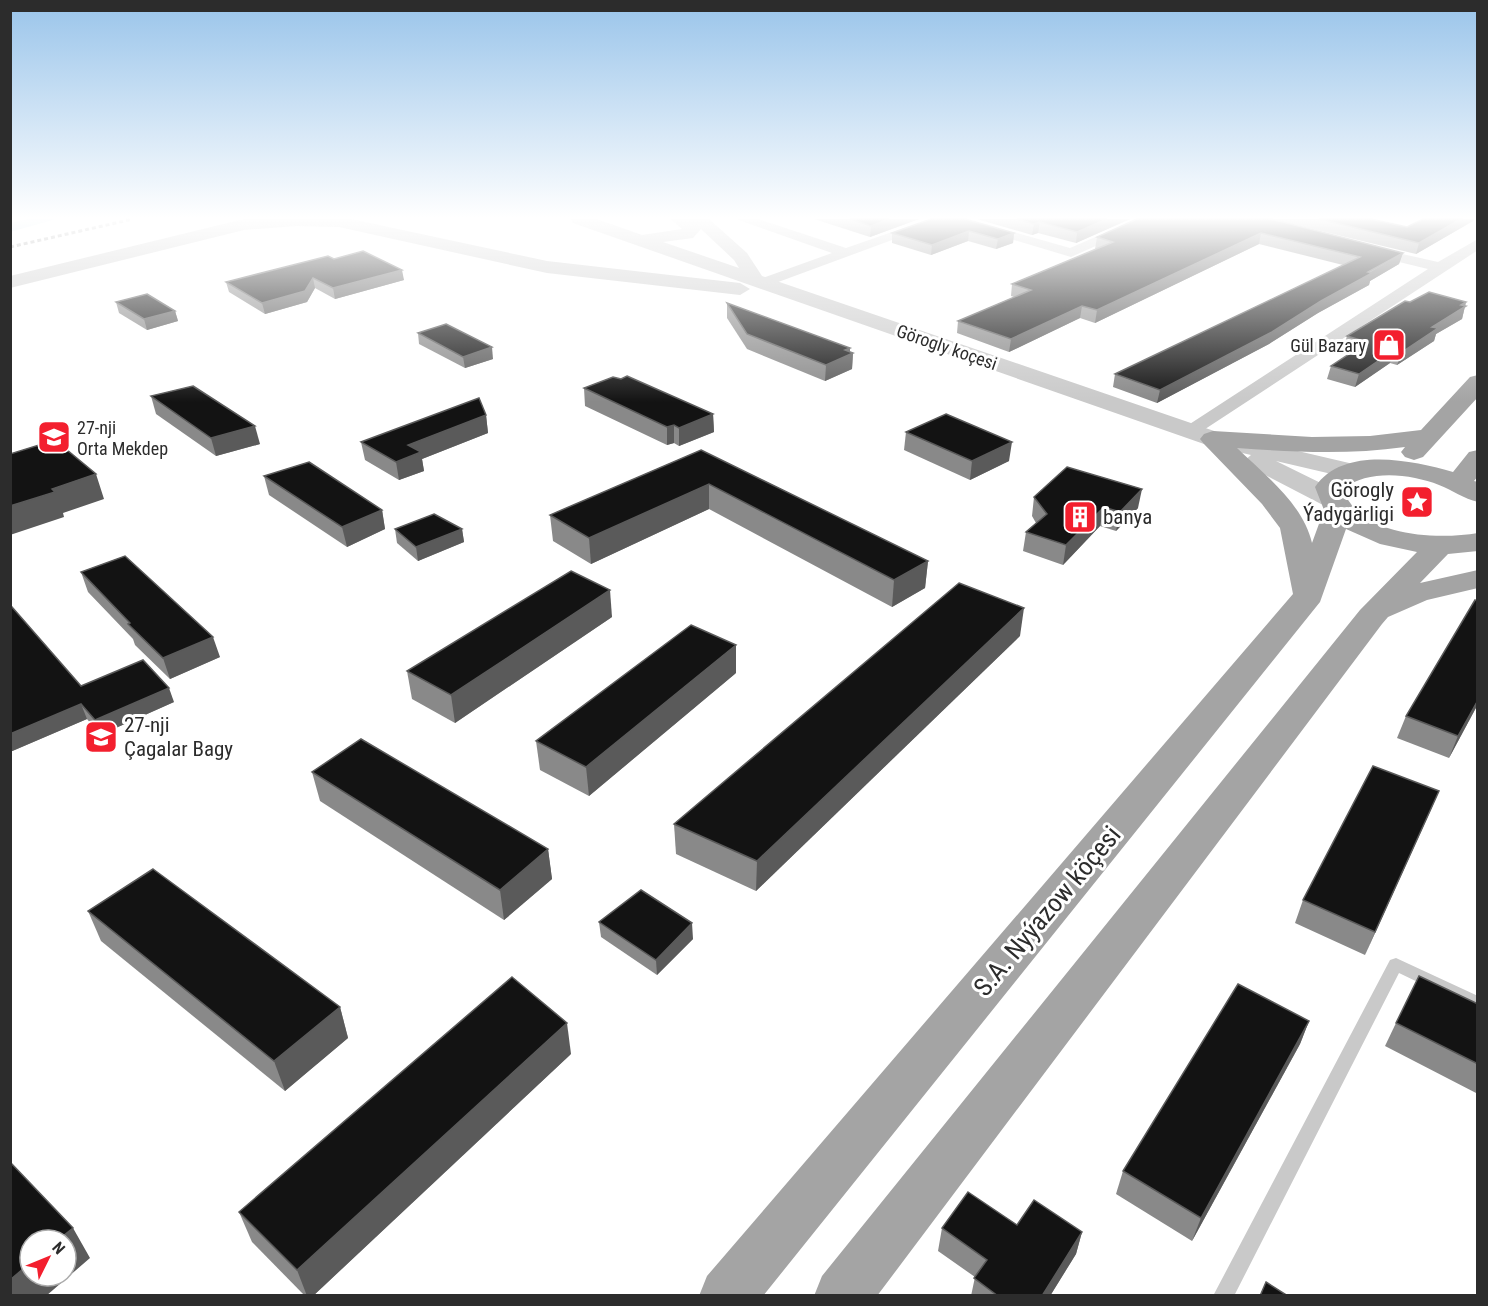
<svg xmlns="http://www.w3.org/2000/svg" width="1488" height="1306" viewBox="0 0 1488 1306" font-family="'Roboto Condensed',sans-serif">
<rect width="100%" height="100%" fill="#fff"/>
<g fill="none" stroke-linecap="round" stroke-linejoin="round">
<path fill="#c2dded" fill-rule="evenodd" d="M 28,219 L 56,219 L 10,232 L 10,223 Z"/>
<path fill="#c9c9c9" fill-rule="evenodd" d="M 1396,958 L 1478,996 L 1478,1011 L 1399,973 L 1234,1296 L 1213,1296 L 1390,960 Z"/>
<g fill="#c9c9c9" fill-rule="evenodd">
<path d="M 736,219 L 758,219 L 846,248 L 918,223 L 928,223 L 930,226 L 762,288 L 754,283 L 757,280 L 832,253 Z"/>
<path d="M 944,219 L 968,219 L 1070,248 L 1137,219 L 1156,219 L 1071,257 Z"/>
<path d="M 1478,239 L 1478,250 L 1196,435 L 1182,435 L 1179,431 L 1428,269 L 1362,253 L 1360,250 L 1362,247 L 1367,246 L 1438,262 Z"/>
</g>
<g fill="#c9c9c9" fill-rule="evenodd">
<path d="M 244,219 L 351,219 L 547,261 L 740,283 L 750,289 L 740,295 L 547,273 L 339,227 L 296,226 L 244,230 L 10,288 L 10,276 Z"/>
<path d="M 571,219 L 597,219 L 642,235 L 682,229 L 671,219 L 709,219 L 747,253 L 762,276 L 1220,433 L 1362,466 L 1366,471 L 1362,476 L 1353,479 L 1276,461 L 1339,492 L 1343,498 L 1339,504 L 1330,506 L 1321,504 L 1248,466 L 1244,461 L 1251,455 L 1204,444 L 573,223 ZM 701,229 L 734,260 L 739,268 L 663,242 L 693,238 Z"/>
</g>
<path fill="#a4a4a4" fill-rule="evenodd" d="M 1478,375 L 1478,397 L 1423,457 L 1414,460 L 1405,457 L 1401,452 L 1405,447 C 1348,455 1293,452 1237,448 C 1265,475 1303,504 1312,543 L 1324,510 L 1315,487 C 1344,445 1413,461 1453,472 L 1469,452 L 1478,450 L 1478,476 L 1474,481 L 1478,482 L 1478,502 C 1464,499 1452,490 1439,485 C 1410,474 1369,469 1343,489 C 1359,537 1436,540 1478,533 L 1478,551 L 1448,554 L 1420,583 L 1478,570 L 1478,588 L 1427,600 L 1388,617 L 1382,624 L 877,1296 L 814,1296 L 822,1276 L 1360,610 L 1417,552 L 1380,544 L 1346,529 L 1320,602 L 763,1296 L 699,1296 L 707,1276 L 1293,594 L 1280,528 L 1262,504 L 1204,444 L 1200,439 L 1204,434 L 1213,431 L 1312,437 L 1370,436 L 1421,430 L 1470,377 Z"/>
<path stroke="#818181" stroke-width="3" stroke-dasharray="4 3" stroke-linecap="butt" d="M 10,247 L 133,219"/>
</g>
<g fill="#898989">
<path d="M 814,219 L 919,219 L 870,237 Z"/>
<path d="M 931,219 L 1014,233 L 1013,243 L 996,249 L 968,241 L 931,255 L 892,243 L 892,233 Z"/>
<path d="M 977,219 L 1130,219 L 1076,243 L 1038,233 L 1032,235 Z"/>
<path d="M 1271,219 L 1403,253 L 1399,264 L 1370,281 L 1369,285 L 1318,313 L 1269,344 L 1157,403 L 1113,387 L 1115,374 L 1343,265 L 1259,244 L 1095,323 L 1080,318 L 1009,352 L 957,333 L 958,321 L 1014,297 L 1011,296 L 1012,284 L 1096,249 L 1095,249 L 1097,237 Z"/>
<path d="M 1271,219 L 1371,219 L 1407,227 L 1473,221 L 1416,254 Z"/>
<path d="M 334,259 L 404,280 L 335,299 L 315,288 L 307,302 L 265,314 L 229,292 L 226,282 Z"/>
<path d="M 116,302 L 175,311 L 178,321 L 147,330 L 119,313 Z"/>
<path d="M 1410,302 L 1466,302 L 1462,319 L 1436,334 L 1434,341 L 1397,365 L 1390,363 L 1355,387 L 1327,379 L 1331,366 L 1352,352 L 1343,349 L 1347,336 Z"/>
<path d="M 727,303 L 853,353 L 852,369 L 825,381 L 747,349 L 727,318 Z"/>
<path d="M 418,333 L 493,359 L 465,368 L 419,344 Z"/>
<path d="M 584,388 L 713,414 L 714,432 L 679,446 L 674,443 L 667,445 L 585,406 Z"/>
<path d="M 151,396 L 260,444 L 216,456 L 156,414 Z"/>
<path d="M 486,415 L 488,433 L 422,459 L 424,471 L 399,480 L 365,460 L 361,442 Z"/>
<path d="M 906,432 L 1009,461 L 970,480 L 904,450 Z"/>
<path d="M 701,450 L 928,561 L 925,588 L 892,607 L 709,509 L 591,564 L 553,541 L 550,515 Z"/>
<path d="M 264,476 L 382,510 L 385,529 L 347,547 L 269,495 Z"/>
<path d="M 1034,497 L 1138,508 L 1116,531 L 1100,526 L 1063,565 L 1023,551 L 1026,532 L 1036,523 L 1032,516 Z"/>
<path d="M 395,529 L 462,529 L 464,542 L 418,561 L 397,543 Z"/>
<path d="M 81,572 L 220,657 L 170,679 L 135,645 L 133,639 L 88,592 Z"/>
<path d="M 612,617 L 455,723 L 412,699 L 407,671 Z"/>
<path d="M 1020,636 L 756,891 L 676,854 L 674,824 Z"/>
<path d="M 736,673 L 589,796 L 540,770 L 536,741 Z"/>
<path d="M 81,686 L 174,702 L 100,735 L 87,719 L 10,752 Z"/>
<path d="M 1478,704 L 1449,758 L 1397,738 L 1406,716 Z"/>
<path d="M 312,772 L 548,849 L 552,879 L 504,920 L 320,801 Z"/>
<path d="M 1439,791 L 1365,955 L 1295,923 L 1303,900 Z"/>
<path d="M 88,911 L 340,1007 L 348,1038 L 285,1091 L 101,941 Z"/>
<path d="M 599,922 L 693,939 L 657,975 L 601,937 Z"/>
<path d="M 1478,1004 L 1478,1094 L 1385,1046 L 1396,1023 Z"/>
<path d="M 1309,1021 L 1300,1044 L 1192,1241 L 1116,1194 L 1123,1171 Z"/>
<path d="M 571,1054 L 313,1296 L 305,1296 L 252,1242 L 239,1212 Z"/>
<path d="M 1017,1225 L 1082,1232 L 1076,1254 L 1050,1296 L 971,1296 L 975,1277 L 938,1251 L 942,1228 Z"/>
</g>
<g fill="#5a5a5a">
<path d="M 889,219 L 919,219 L 870,237 L 871,226 Z"/>
<path d="M 1107,219 L 1130,219 L 1076,243 L 1077,232 Z"/>
<path d="M 1461,219 L 1474,219 L 1473,221 L 1416,254 L 1419,243 Z"/>
<path d="M 1040,222 L 1038,233 L 1032,235 L 1034,224 Z"/>
<path d="M 969,231 L 968,241 L 931,255 L 932,245 Z"/>
<path d="M 1014,233 L 1013,243 L 996,249 L 998,239 Z"/>
<path d="M 1261,233 L 1259,244 L 1095,323 L 1097,310 Z"/>
<path d="M 1403,253 L 1399,264 L 1370,281 L 1369,285 L 1318,313 L 1269,344 L 1157,403 L 1160,390 L 1321,301 Z"/>
<path d="M 402,270 L 404,280 L 335,299 L 333,288 Z"/>
<path d="M 313,278 L 315,288 L 307,302 L 265,314 L 262,303 Z"/>
<path d="M 1466,302 L 1462,319 L 1436,334 L 1434,341 L 1397,365 L 1402,352 L 1432,327 Z"/>
<path d="M 1082,306 L 1080,318 L 1009,352 L 1011,339 Z"/>
<path d="M 175,311 L 178,321 L 147,330 L 144,319 Z"/>
<path d="M 492,347 L 493,359 L 465,368 L 463,357 Z"/>
<path d="M 850,348 L 850,354 L 853,353 L 852,369 L 825,381 L 826,365 L 845,350 Z"/>
<path d="M 1394,350 L 1390,363 L 1355,387 L 1359,374 Z"/>
<path d="M 713,414 L 714,432 L 679,446 L 679,428 Z"/>
<path d="M 486,415 L 488,433 L 422,459 L 424,471 L 399,480 L 396,462 L 408,445 Z"/>
<path d="M 674,425 L 674,443 L 667,445 L 667,427 Z"/>
<path d="M 255,426 L 260,444 L 216,456 L 211,438 Z"/>
<path d="M 1012,442 L 1009,461 L 970,480 L 972,461 Z"/>
<path d="M 96,474 L 104,499 L 63,513 L 64,517 L 10,535 L 10,506 L 52,489 Z"/>
<path d="M 709,484 L 709,509 L 591,564 L 589,538 Z"/>
<path d="M 1142,489 L 1138,508 L 1116,531 L 1120,512 Z"/>
<path d="M 1104,507 L 1100,526 L 1063,565 L 1066,545 Z"/>
<path d="M 382,510 L 385,529 L 347,547 L 342,527 Z"/>
<path d="M 462,529 L 464,542 L 418,561 L 416,547 Z"/>
<path d="M 928,561 L 925,588 L 892,607 L 894,580 Z"/>
<path d="M 610,590 L 612,617 L 455,723 L 451,695 Z"/>
<path d="M 1024,608 L 1020,636 L 756,891 L 757,861 Z"/>
<path d="M 213,637 L 220,657 L 170,679 L 163,658 Z"/>
<path d="M 736,645 L 736,673 L 589,796 L 586,767 Z"/>
<path d="M 169,688 L 174,702 L 100,735 L 95,720 Z"/>
<path d="M 1478,700 L 1478,704 L 1449,758 L 1458,736 Z"/>
<path d="M 81,704 L 87,719 L 10,752 L 10,734 Z"/>
<path d="M 1439,791 L 1429,814 L 1365,955 L 1375,932 Z"/>
<path d="M 548,849 L 552,879 L 504,920 L 500,890 Z"/>
<path d="M 692,923 L 693,939 L 657,975 L 656,960 Z"/>
<path d="M 340,1007 L 348,1038 L 285,1091 L 274,1061 Z"/>
<path d="M 1309,1021 L 1300,1044 L 1192,1241 L 1201,1218 Z"/>
<path d="M 567,1023 L 571,1054 L 313,1296 L 307,1296 L 297,1270 Z"/>
<path d="M 73,1228 L 90,1258 L 46,1296 L 10,1296 L 10,1280 L 30,1263 L 30,1276 L 66,1276 L 66,1240 L 58,1240 Z"/>
<path d="M 1082,1232 L 1076,1254 L 1050,1296 L 1042,1296 Z"/>
</g>
<g fill="#131313" stroke="#5a5a5a" stroke-width="1.5">
<path d="M 850,219 L 889,219 L 871,226 Z"/>
<path d="M 931,219 L 965,219 L 1014,233 L 998,239 L 969,231 L 932,245 L 892,233 Z"/>
<path d="M 1017,219 L 1107,219 L 1077,232 L 1040,222 L 1034,224 Z"/>
<path d="M 1137,219 L 1271,219 L 1403,253 L 1368,272 L 1372,273 L 1321,301 L 1272,332 L 1160,390 L 1115,374 L 1360,257 L 1261,233 L 1097,310 L 1082,306 L 1011,339 L 958,321 L 1031,290 L 1012,284 L 1113,242 L 1097,237 Z"/>
<path d="M 1319,219 L 1371,219 L 1407,227 L 1423,219 L 1461,219 L 1419,243 Z"/>
<path d="M 363,251 L 402,270 L 333,288 L 313,278 L 305,291 L 262,303 L 226,282 L 328,256 L 334,259 Z"/>
<path d="M 1429,292 L 1466,302 L 1461,305 L 1466,306 L 1432,327 L 1438,328 L 1402,352 L 1394,350 L 1359,374 L 1331,366 L 1367,342 L 1347,336 L 1405,301 L 1410,302 Z"/>
<path d="M 147,294 L 175,311 L 144,319 L 116,302 Z"/>
<path d="M 727,303 L 850,348 L 845,350 L 853,353 L 826,365 L 747,334 Z"/>
<path d="M 446,324 L 492,347 L 463,357 L 418,333 Z"/>
<path d="M 627,376 L 713,414 L 679,428 L 674,425 L 667,427 L 584,388 L 613,377 L 621,379 Z"/>
<path d="M 193,386 L 255,426 L 211,438 L 151,396 Z"/>
<path d="M 479,398 L 486,415 L 408,445 L 421,452 L 396,462 L 361,442 Z"/>
<path d="M 946,414 L 1012,442 L 972,461 L 906,432 Z"/>
<path d="M 55,440 L 96,474 L 52,489 L 55,492 L 10,506 L 10,454 Z"/>
<path d="M 701,450 L 928,561 L 894,580 L 709,484 L 589,538 L 550,515 Z"/>
<path d="M 309,462 L 382,510 L 342,527 L 264,476 Z"/>
<path d="M 1067,467 L 1142,489 L 1120,512 L 1104,507 L 1066,545 L 1026,532 L 1047,514 L 1034,497 Z"/>
<path d="M 434,514 L 462,529 L 416,547 L 395,529 Z"/>
<path d="M 125,556 L 213,637 L 163,658 L 128,624 L 130,623 L 81,572 Z"/>
<path d="M 571,571 L 610,590 L 451,695 L 407,671 Z"/>
<path d="M 959,583 L 1024,608 L 757,861 L 674,824 Z"/>
<path d="M 1475,600 L 1478,601 L 1478,700 L 1458,736 L 1406,716 Z"/>
<path d="M 12,607 L 81,686 L 143,660 L 169,688 L 95,720 L 81,704 L 10,734 L 10,608 Z"/>
<path d="M 691,625 L 736,645 L 586,767 L 536,741 Z"/>
<path d="M 361,739 L 548,849 L 500,890 L 312,772 Z"/>
<path d="M 1373,766 L 1439,791 L 1375,932 L 1303,900 Z"/>
<path d="M 153,869 L 340,1007 L 274,1061 L 88,911 Z"/>
<path d="M 641,890 L 692,923 L 656,960 L 599,922 Z"/>
<path d="M 1419,976 L 1478,1004 L 1478,1064 L 1396,1023 Z"/>
<path d="M 512,977 L 567,1023 L 297,1270 L 239,1212 Z"/>
<path d="M 1238,984 L 1309,1021 L 1201,1218 L 1123,1171 Z"/>
<path d="M 10,1162 L 73,1228 L 58,1240 L 30,1240 L 30,1263 L 10,1280 Z"/>
<path d="M 968,1192 L 1017,1225 L 1034,1200 L 1082,1232 L 1042,1296 L 998,1296 L 974,1278 L 987,1260 L 942,1228 Z"/>
<path d="M 1266,1282 L 1288,1296 L 1260,1296 Z"/>
</g>
<linearGradient id="sky" x2="0" y2="1"><stop stop-color="#99c4ea"/><stop offset="0.54" stop-color="#fff"/><stop offset="1" stop-color="#fff" stop-opacity="0"/></linearGradient>
<rect width="1488" height="402" fill="url(#sky)"/>
<defs>
<g id="shop-square" transform="scale(1.725)"><rect x="-9" y="-9" width="18" height="18" rx="4" fill="#f31f2e" stroke="#fff"/><path d="M-5-2.5h2.3a2.7 3.5 0 0 1 5.4 0H5L5.5 6h-11ZM-1.5-2.5h3a1.5 2.3 0 0 0-3 0Z" fill="#fff"/></g>
<g id="school-square" transform="scale(1.725)"><rect x="-9" y="-9" width="18" height="18" rx="4" fill="#f31f2e" stroke="#fff"/><path d="M0-5L7-2L0 1L-7-2ZM-4 1L0 2.5L4 1V4Q0 6-4 4Z" fill="#fff"/></g>
<g id="sight-square" transform="scale(1.725)"><rect x="-9" y="-9" width="18" height="18" rx="4" fill="#f31f2e" stroke="#fff"/><path d="M0-6L1.8-2.2L6-1.7L2.9 1.2L3.7 5.4L0 3.3L-3.7 5.4L-2.9 1.2L-6-1.7L-1.8-2.2Z" fill="#fff"/></g>
<g id="building-square" transform="scale(1.725)"><rect x="-9" y="-9" width="18" height="18" rx="4" fill="#f31f2e" stroke="#fff"/><path d="M-4-6H4V6H1V3H-1V6H-4ZM-2.5-4.3h1.7v1.8h-1.7ZM.8-4.3h1.7v1.8H.8ZM-2.5-1h1.7V.8h-1.7ZM.8-1h1.7V.8H.8Z" fill="#fff"/></g>
</defs>
<g fill-rule="evenodd">
<use href="#shop-square" x="1389" y="345"/>
<use href="#school-square" x="54" y="437"/>
<use href="#sight-square" x="1417" y="502"/>
<use href="#building-square" x="1080" y="517"/>
<use href="#school-square" x="101" y="737"/>
</g>
<g text-anchor="middle" dominant-baseline="central" stroke-width="6" stroke-linejoin="round" paint-order="stroke">
<g font-size="18" fill="#2c2c2c" stroke="#fff" text-anchor="end">
<text x="1366" y="345">Gül Bazary</text>
<text x="77" y="427" text-anchor="start">27-nji<tspan x="77" dy="21">Orta Mekdep</tspan></text>
</g>
<g font-size="18" fill="#2c2c2c" stroke="#fff">
<text transform="translate(947 347) rotate(19)">Görogly koçesi</text>
</g>
<g font-size="21" fill="#2c2c2c" stroke="#fff" text-anchor="start">
<text x="1394" y="490" text-anchor="end">Görogly<tspan x="1394" dy="24">Ýadygärligi</tspan></text>
<text x="1103" y="517">banya</text>
<text x="124" y="725">27-nji<tspan x="124" dy="24">Çagalar Bagy</tspan></text>
</g>
<g font-size="26" fill="#2c2c2c" stroke="#fff">
<text transform="translate(1047 911) rotate(-50)">S.A. Nyýazow köçesi</text>
</g>
</g>
<rect width="1488" height="1306" fill="none" stroke="#2c2c2c" stroke-width="24"/>
<g transform="translate(48 1258) rotate(47)"><circle r="28" fill="#ffffff" stroke="#ababab" stroke-width="1.5"/>
<path d="M0-4.5L10 22L0 15L-10 22Z" fill="#f31f2e"/>
<text y="-9" font-size="16" font-weight="bold" text-anchor="middle" fill="#2c2c2c">N</text>
</g>
</svg>
